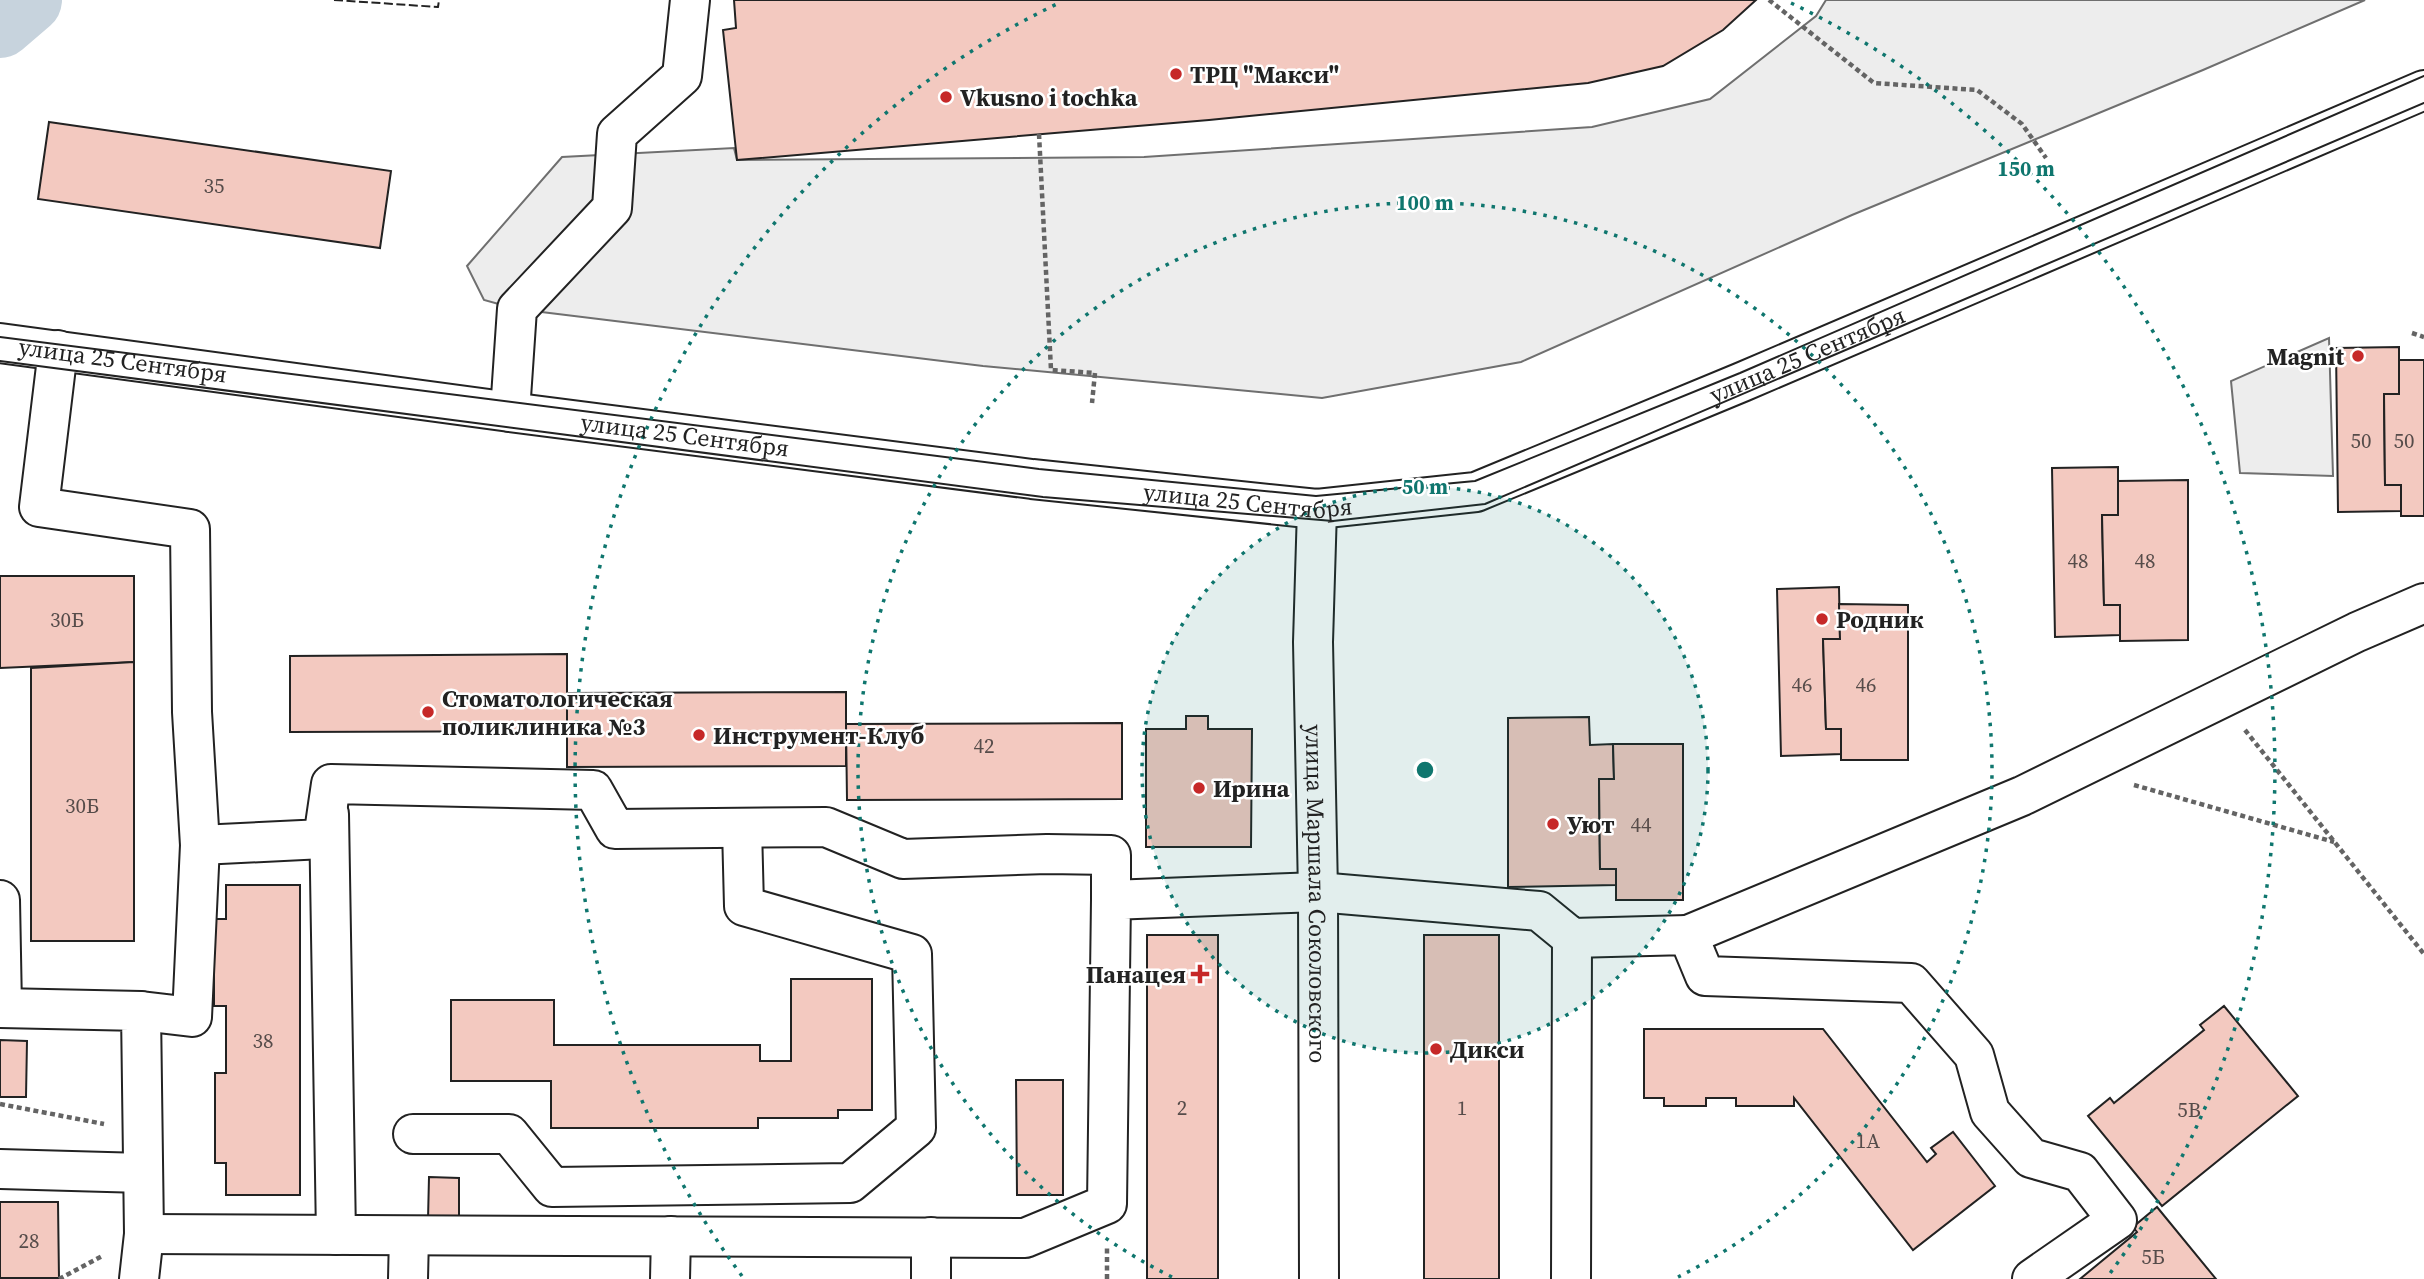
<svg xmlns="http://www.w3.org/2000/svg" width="2424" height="1279" viewBox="0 0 2424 1279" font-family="'Source Serif 4',serif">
<rect width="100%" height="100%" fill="#fff"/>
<g fill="#ededed" stroke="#6f6f6f" stroke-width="2">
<path d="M 1826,0 L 2365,0 L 2203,70 L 1852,215 L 1521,362 L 1322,398 L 983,366 L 517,309 L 484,300 L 467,266 L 562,157 L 734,148 L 737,160 L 1144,157 L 1592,127 L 1710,99 L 1816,16 Z"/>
<path d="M 2329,338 L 2333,476 L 2240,473 L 2231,381 Z"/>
</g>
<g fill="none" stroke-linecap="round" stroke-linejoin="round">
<path stroke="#c7d3dd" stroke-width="68" d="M 0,24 L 28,0"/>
</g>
<g fill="#f3c9c0" stroke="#222" stroke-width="2">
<path d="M 734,0 L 1756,0 L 1723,30 L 1663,66 L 1588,83 L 1209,120 L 737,160 L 723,30 L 736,28 Z"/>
<path d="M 49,122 L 391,171 L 380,248 L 38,199 Z"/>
<path d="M 2399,347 L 2399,394 L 2384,394 L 2385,485 L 2401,485 L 2401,511 L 2338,512 L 2336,348 Z"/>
<path d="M 2399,360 L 2424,360 L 2424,516 L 2401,516 L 2401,485 L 2385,485 L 2384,394 L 2399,394 Z"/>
<path d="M 2118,467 L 2118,515 L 2102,515 L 2104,605 L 2120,605 L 2120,635 L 2055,637 L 2052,468 Z"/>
<path d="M 2188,480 L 2188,640 L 2120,641 L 2120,605 L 2104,605 L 2102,515 L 2118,515 L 2118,481 Z"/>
<path d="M 0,576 L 134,576 L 134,662 L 0,668 Z"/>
<path d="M 1839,587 L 1840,639 L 1823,639 L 1826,729 L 1841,729 L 1842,754 L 1781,756 L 1777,589 Z"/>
<path d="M 1839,604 L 1908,605 L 1908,760 L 1841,760 L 1841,729 L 1826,729 L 1823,639 L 1840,639 Z"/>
<path d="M 567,654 L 567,731 L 290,732 L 290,656 Z"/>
<path d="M 134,662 L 134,941 L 31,941 L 31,668 Z"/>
<path d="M 846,692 L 846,766 L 567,767 L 567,693 Z"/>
<path d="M 1186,716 L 1208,716 L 1208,729 L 1252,729 L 1251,847 L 1146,847 L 1146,729 L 1186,729 Z"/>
<path d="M 1589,717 L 1590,745 L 1613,744 L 1614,779 L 1599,779 L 1600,869 L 1616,869 L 1616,885 L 1508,887 L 1508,718 Z"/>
<path d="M 1122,723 L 1122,799 L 847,800 L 846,724 Z"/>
<path d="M 1613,744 L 1683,744 L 1683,900 L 1616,900 L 1616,869 L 1600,869 L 1599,779 L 1614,779 Z"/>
<path d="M 226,885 L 300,885 L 300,1195 L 226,1195 L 226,1163 L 215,1163 L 215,1073 L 226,1073 L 226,1006 L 214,1006 L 214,919 L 226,919 Z"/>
<rect x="1147" y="935" width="71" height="344"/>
<rect x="1424" y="935" width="75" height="344"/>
<path d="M 791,979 L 872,979 L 872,1110 L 838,1110 L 838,1118 L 758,1118 L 758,1128 L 551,1128 L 551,1081 L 451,1081 L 451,1000 L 554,1000 L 554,1045 L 760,1045 L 760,1061 L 791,1061 Z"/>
<path d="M 2224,1006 L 2298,1096 L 2162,1206 L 2088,1116 L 2110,1098 L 2114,1103 L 2204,1030 L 2200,1025 Z"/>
<path d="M 1644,1029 L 1823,1029 L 1927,1162 L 1936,1154 L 1931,1148 L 1953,1132 L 1995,1186 L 1913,1250 L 1794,1098 L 1794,1106 L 1736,1106 L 1736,1098 L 1706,1098 L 1706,1106 L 1664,1106 L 1664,1098 L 1644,1098 Z"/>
<path d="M 0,1040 L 27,1041 L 26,1097 L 0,1097 Z"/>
<path d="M 1016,1080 L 1063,1080 L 1063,1195 L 1017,1195 Z"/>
<path d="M 429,1177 L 459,1178 L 459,1220 L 428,1220 Z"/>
<path d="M 0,1202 L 58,1202 L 59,1278 L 0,1278 Z"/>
<path d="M 2157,1207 L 2216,1279 L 2080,1279 L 2137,1232 L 2133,1227 Z"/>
</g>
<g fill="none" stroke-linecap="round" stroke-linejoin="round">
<g stroke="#222" stroke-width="42">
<g id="minor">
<path d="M 58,350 L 39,507 L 190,529 L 192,712 L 200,845 L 323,839 L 331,784 L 593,790 L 615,829 L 826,827 L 903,859 L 1047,854 L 1111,855 L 1111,900"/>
<path d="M 510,412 L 517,309 L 612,208 L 617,134 L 682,76 L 690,0"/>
<path id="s1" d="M 1317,509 L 1313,642 L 1318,892 L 1319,1279"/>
<path d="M 329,814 L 336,1235"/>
<path d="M 0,900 L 2,1008"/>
<path d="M 1688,935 L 2022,796 L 2357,632 L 2424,603"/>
<path d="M 0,1008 L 141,1011 L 144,1234 L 139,1279"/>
<path d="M 141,1011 L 192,1017 L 200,845"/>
<path d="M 413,1134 L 509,1134 L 552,1187 L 850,1183 L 916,1128 L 912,954 L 744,906 L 742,828"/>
<path d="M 0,1169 L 143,1173"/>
<path d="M 144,1234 L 1025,1238 L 1107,1204 L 1111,900 L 1318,892 L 1539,911 L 1572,938 L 1688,935 L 1705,976 L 1911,983 L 1974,1055 L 1990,1112 L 2031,1158 L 2080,1172 L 2117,1220 L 2032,1279"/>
<path d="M 931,1237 L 931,1279"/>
<path d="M 408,1279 L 409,1236"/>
<path d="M 670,1279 L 671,1236"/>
<path d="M 1571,1279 L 1572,938"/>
</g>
</g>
<g stroke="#222" stroke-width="42">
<g id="major">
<path id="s2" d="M 0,343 L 510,412 L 1032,479 L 1317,509 L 1476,492 L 1742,382 L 2424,90"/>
</g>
</g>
<g stroke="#646464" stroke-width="4.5" stroke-dasharray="5 3.5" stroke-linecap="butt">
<path d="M 1769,0 L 1874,83 L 1977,90 L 2022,124 L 2046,158"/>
<path d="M 1039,134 L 1051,370 L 1095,373 L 1092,403"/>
<path d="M 2412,333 L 2424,337"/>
<path d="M 2245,730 L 2424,954"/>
<path d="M 2134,785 L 2334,842"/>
<path d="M 0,1104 L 104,1124"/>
<path d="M 59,1279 L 104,1255"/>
<path d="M 1107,1279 L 1107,1247"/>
</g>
<use href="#minor" stroke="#fff" stroke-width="38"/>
<use href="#major" stroke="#fff" stroke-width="38"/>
<g stroke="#222" stroke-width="2">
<path d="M 0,337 L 1039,469 L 1316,496 L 1475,481 L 1740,373 L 2424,76"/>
<path d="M 0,361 L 1043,497 L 1333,521 L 1485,504 L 2424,103"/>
</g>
<path stroke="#222" stroke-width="2" stroke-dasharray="9 3.5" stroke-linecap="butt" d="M 334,0 L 438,7 L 439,0"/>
</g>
<circle cx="1425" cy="770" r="283" fill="#0f766e" fill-opacity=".12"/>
<g fill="none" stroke="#0f766e" stroke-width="3.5" stroke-dasharray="3.5 7">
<circle cx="1425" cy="770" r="283"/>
<path d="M1172 1277A567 567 0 1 1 1678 1277"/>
<path d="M742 1276A850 850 0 0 1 1059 3M1791 3A850 850 0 0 1 2108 1276"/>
</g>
<g fill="#c62828" stroke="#fff" stroke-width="2.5">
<circle cx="1176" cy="74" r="7"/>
<circle cx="946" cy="97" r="7"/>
<circle cx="2358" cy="356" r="7"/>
<circle cx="1822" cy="619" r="7"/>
<circle cx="428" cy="712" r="7"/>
<circle cx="699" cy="735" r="7"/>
<circle cx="1199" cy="788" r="7"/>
<circle cx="1553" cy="824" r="7"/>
<path d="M1196.5 963.5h7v7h7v7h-7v7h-7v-7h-7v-7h7z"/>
<circle cx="1436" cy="1049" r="7"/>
</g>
<g text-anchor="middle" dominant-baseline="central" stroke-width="5" stroke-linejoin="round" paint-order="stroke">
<g font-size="21" fill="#564c4a">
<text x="214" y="185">35</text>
<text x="2361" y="440">50</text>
<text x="2404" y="440">50</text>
<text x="2078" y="560">48</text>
<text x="2145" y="560">48</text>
<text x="67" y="619">30Б</text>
<text x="1802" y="684">46</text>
<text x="1866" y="684">46</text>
<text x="984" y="745">42</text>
<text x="82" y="805">30Б</text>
<text x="1641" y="824">44</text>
<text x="263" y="1040">38</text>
<text x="1182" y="1107">2</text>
<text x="1462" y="1107">1</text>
<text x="2189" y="1109">5В</text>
<text x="1868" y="1140">1А</text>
<text x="29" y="1240">28</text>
<text x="2153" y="1256">5Б</text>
</g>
<g font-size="24" font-weight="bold" fill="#222" stroke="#fff" text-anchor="start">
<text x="1190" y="74">ТРЦ "Макси"</text>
<text x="960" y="97">Vkusno i tochka</text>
<text x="2344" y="356" text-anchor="end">Magnit</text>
<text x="1836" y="619">Родник</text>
<text x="442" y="698">Стоматологическая<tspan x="442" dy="28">поликлиника №3</tspan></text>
<text x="713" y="735">Инструмент-Клуб</text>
<text x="1213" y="788">Ирина</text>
<text x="1567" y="824">Уют</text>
<text x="1186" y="974" text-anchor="end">Панацея</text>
<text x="1450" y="1049">Дикси</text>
</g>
<g font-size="24" fill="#222" stroke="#fff">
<text stroke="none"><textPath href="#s2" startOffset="1846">улица 25 Сентября</textPath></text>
<text stroke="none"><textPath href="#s2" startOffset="124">улица 25 Сентября</textPath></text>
<text stroke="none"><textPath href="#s2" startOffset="691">улица 25 Сентября</textPath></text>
<text stroke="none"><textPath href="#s2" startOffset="1258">улица 25 Сентября</textPath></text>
<text stroke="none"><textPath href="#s1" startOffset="385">улица Маршала Соколовского</textPath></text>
</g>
</g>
<circle cx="1425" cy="770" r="10" fill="#0f766e" stroke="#fff" stroke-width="3.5"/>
<g font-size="21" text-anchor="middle" font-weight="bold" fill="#0f766e" stroke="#fff" stroke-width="5" stroke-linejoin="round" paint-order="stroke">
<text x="2026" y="176">150 m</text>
<text x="1425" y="210">100 m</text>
<text x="1425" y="494">50 m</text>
</g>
</svg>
